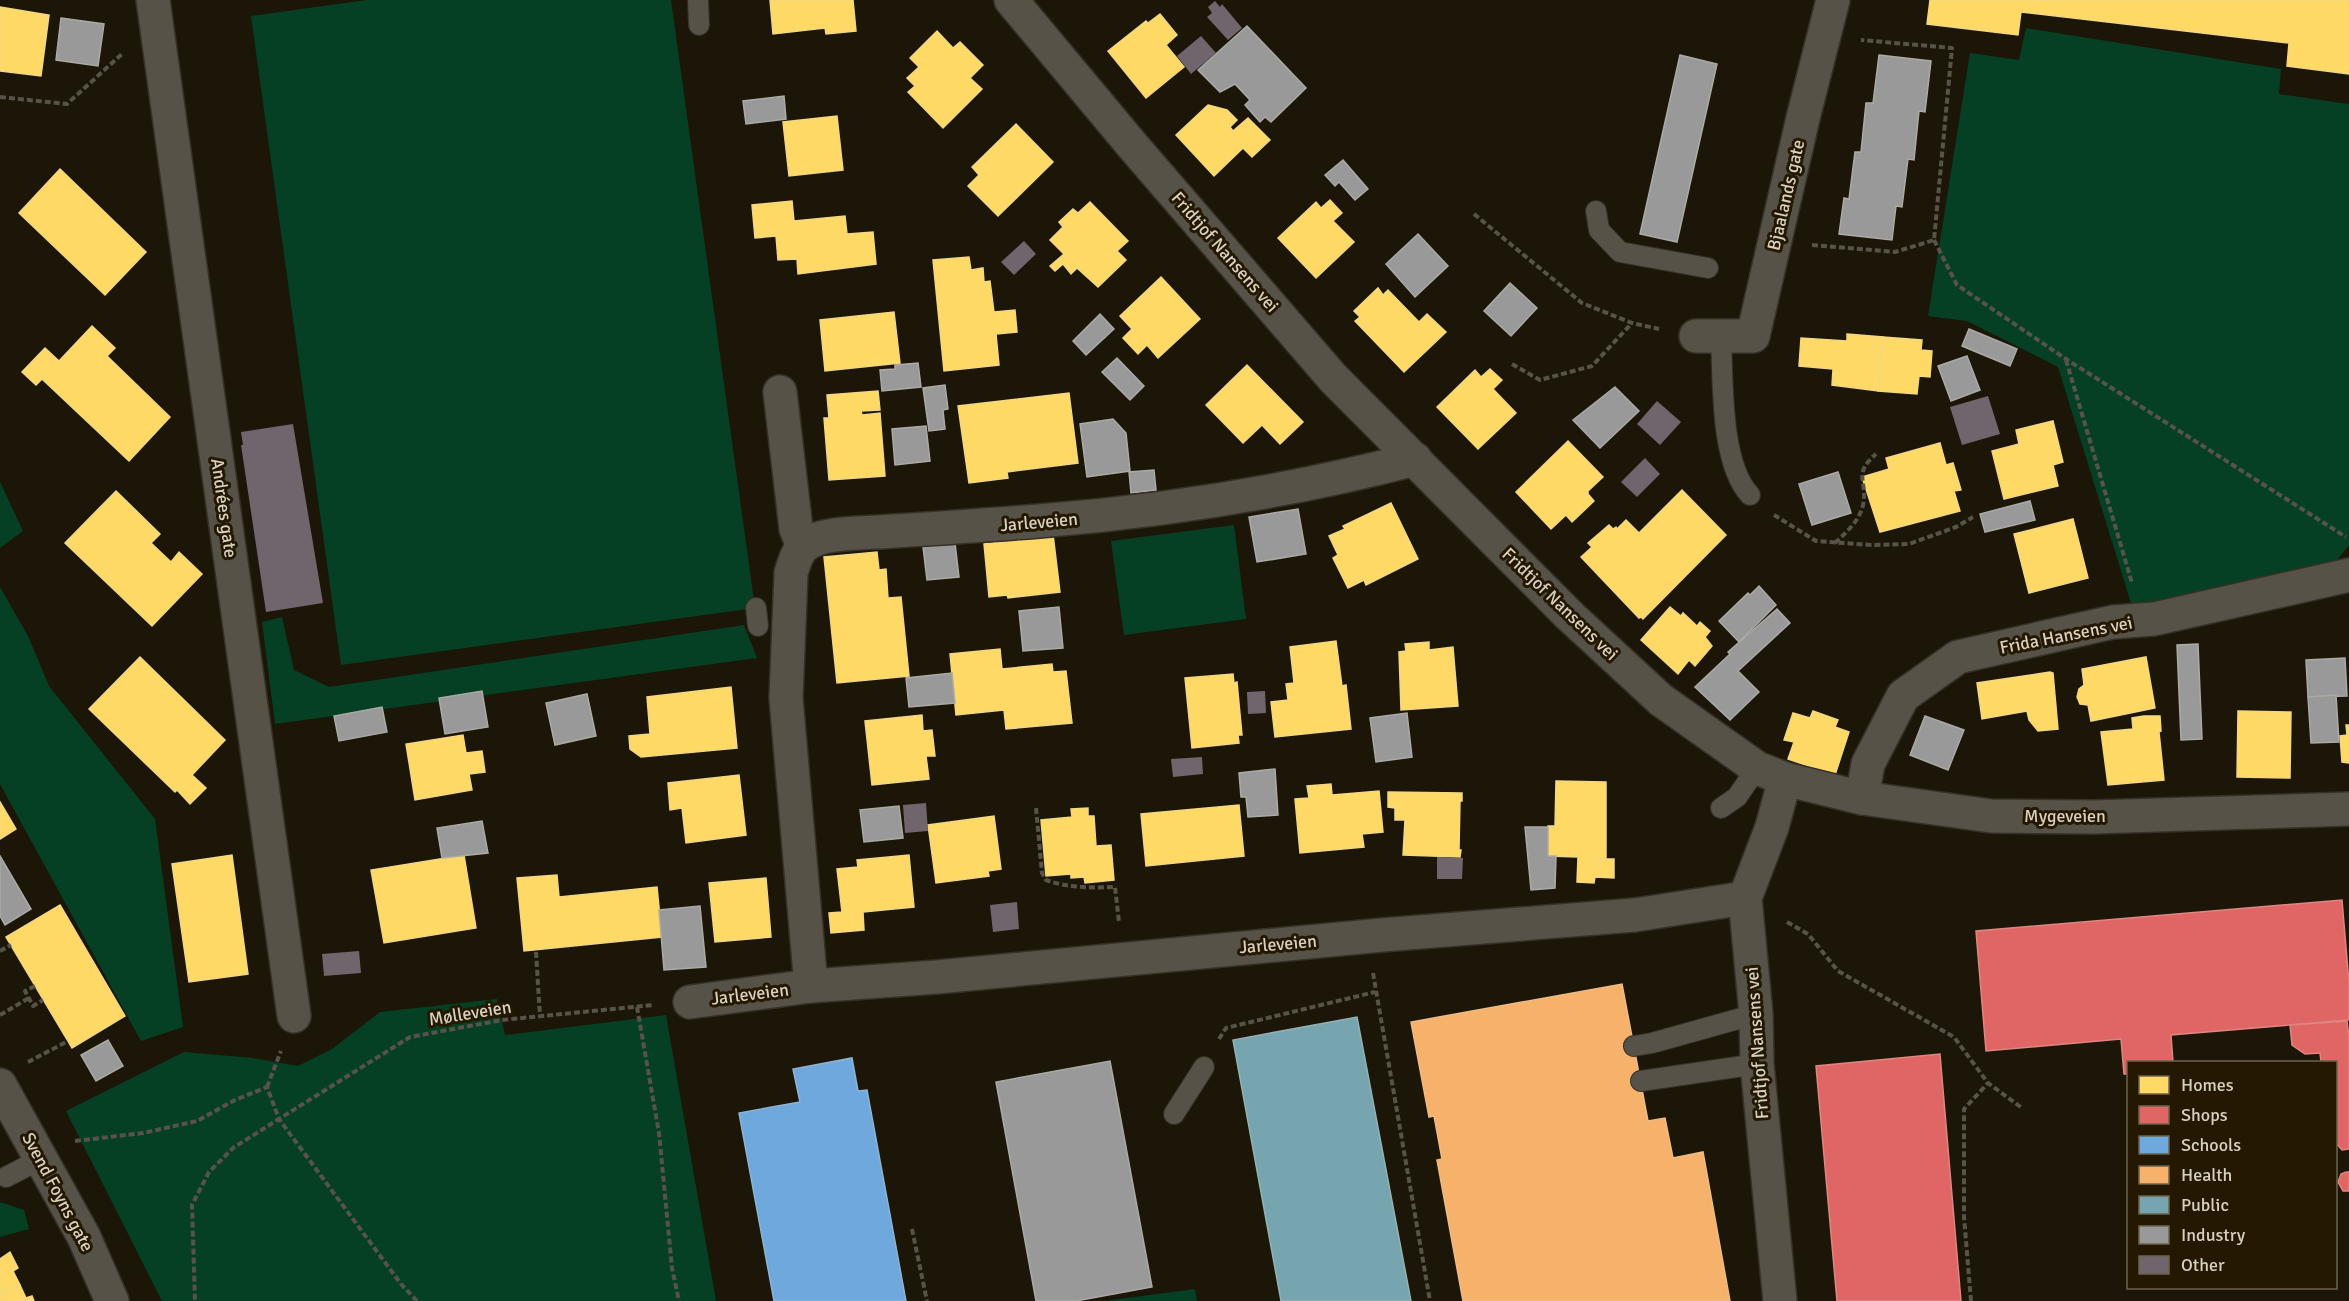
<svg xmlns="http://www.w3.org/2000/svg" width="2349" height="1301" viewBox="0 0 2349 1301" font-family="Signika,sans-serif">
<rect width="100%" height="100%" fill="#1c1608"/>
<g fill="#054025">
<path d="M 367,0 L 671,0 L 755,608 L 341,665 L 251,16 Z"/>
<path d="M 2026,28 L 2281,69 L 2279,94 L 2349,104 L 2349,545 L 2333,565 L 2151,603 L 2131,603 L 2058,367 L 1967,321 L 1928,316 L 1970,53 L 2019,60 Z"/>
<path d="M 0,482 L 23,531 L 0,548 Z"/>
<path d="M 1234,525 L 1246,619 L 1124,635 L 1111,541 Z"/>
<path d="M 0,587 L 28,636 L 49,686 L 155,819 L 183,1027 L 141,1041 L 0,784 Z"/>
<path d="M 282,617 L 294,670 L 329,687 L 744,625 L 757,658 L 275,724 L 262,622 Z"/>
<path d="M 497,999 L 505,1035 L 666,1015 L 716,1301 L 162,1301 L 66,1111 L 184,1052 L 253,1058 L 298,1066 L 332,1049 L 380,1012 Z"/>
<path d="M 0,1202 L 24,1210 L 29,1229 L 0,1237 Z"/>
<path d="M 1195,1289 L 1197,1301 L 1104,1301 Z"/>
</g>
<g fill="#ffd966" stroke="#f3d781" stroke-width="1.5">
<path d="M 770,0 L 853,0 L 856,31 L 826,34 L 825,28 L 773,34 Z"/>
<path d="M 1930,0 L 2349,0 L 2349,74 L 2287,66 L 2289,43 L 2021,12 L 2018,35 L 1927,24 Z"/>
<path d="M 0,7 L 49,15 L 41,76 L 0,71 Z"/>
<path d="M 1160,14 L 1177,35 L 1166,45 L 1184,67 L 1146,98 L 1108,51 L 1146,21 L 1148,23 Z"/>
<path d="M 937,31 L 953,48 L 960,42 L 983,65 L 970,78 L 982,89 L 943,128 L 908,92 L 915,86 L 907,78 L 919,67 L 910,58 Z"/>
<path d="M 1208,105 L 1227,110 L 1237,120 L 1230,127 L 1233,131 L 1248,118 L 1270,140 L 1252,157 L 1243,148 L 1214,176 L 1176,135 Z"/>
<path d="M 837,116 L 843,170 L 789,176 L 783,122 Z"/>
<path d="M 1016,124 L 1053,162 L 998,216 L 968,186 L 979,175 L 972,167 Z"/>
<path d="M 60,169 L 146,252 L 105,295 L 19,213 Z"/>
<path d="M 1330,200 L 1342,213 L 1333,221 L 1354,242 L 1316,278 L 1278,238 L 1316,202 L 1321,208 Z"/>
<path d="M 792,201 L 794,221 L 845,216 L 847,234 L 873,232 L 876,264 L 798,274 L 797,259 L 778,260 L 776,236 L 755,238 L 752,205 Z"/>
<path d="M 1090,202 L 1128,241 L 1117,251 L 1126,260 L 1098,287 L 1077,268 L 1071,274 L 1063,264 L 1055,271 L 1050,266 L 1064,254 L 1050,240 L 1063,227 L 1059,222 L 1073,209 L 1078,213 Z"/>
<path d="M 969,257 L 971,270 L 983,268 L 984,282 L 990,281 L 994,312 L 1015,310 L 1017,332 L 996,334 L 999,365 L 944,371 L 933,260 Z"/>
<path d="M 1161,277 L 1200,319 L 1158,358 L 1147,345 L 1138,354 L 1123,338 L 1132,329 L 1120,316 Z"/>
<path d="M 1378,288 L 1383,295 L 1388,290 L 1419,322 L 1427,314 L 1446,332 L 1404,372 L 1355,321 L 1360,317 L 1354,311 Z"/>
<path d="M 894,312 L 900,363 L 825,371 L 820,320 Z"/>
<path d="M 92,326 L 115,348 L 107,356 L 170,417 L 129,461 L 42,379 L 36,385 L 22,372 L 45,348 L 59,361 Z"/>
<path d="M 1847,334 L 1883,337 L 1878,391 L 1832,385 L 1833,369 L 1799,366 L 1801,338 L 1847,341 Z"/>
<path d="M 1883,337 L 1922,340 L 1921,350 L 1932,351 L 1930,377 L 1919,376 L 1917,394 L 1878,391 Z"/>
<path d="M 1247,365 L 1303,422 L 1280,444 L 1262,425 L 1243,443 L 1206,405 Z"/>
<path d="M 1490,369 L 1502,380 L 1493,389 L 1516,413 L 1478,449 L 1437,407 L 1475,370 L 1481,377 Z"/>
<path d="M 878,391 L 880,410 L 861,411 L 862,415 L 880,413 L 885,476 L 829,480 L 824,418 L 829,418 L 827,395 Z"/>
<path d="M 1069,393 L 1078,463 L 1007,472 L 1008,478 L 969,483 L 958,406 Z"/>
<path d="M 2053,421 L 2063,462 L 2053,465 L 2058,486 L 2004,499 L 1992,451 L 2019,444 L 2016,430 Z"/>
<path d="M 1568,441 L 1603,477 L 1588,491 L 1588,494 L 1594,501 L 1572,522 L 1566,515 L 1551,529 L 1516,492 Z"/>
<path d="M 1940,443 L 1946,465 L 1953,463 L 1961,490 L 1954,491 L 1960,511 L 1880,532 L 1862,477 L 1889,469 L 1886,458 Z"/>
<path d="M 1682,490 L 1726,535 L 1643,619 L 1641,617 L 1639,618 L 1581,557 L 1592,547 L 1588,543 L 1609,525 L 1613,529 L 1616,527 L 1617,529 L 1626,520 L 1639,533 Z"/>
<path d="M 116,491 L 160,534 L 151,543 L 171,562 L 179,552 L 202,574 L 152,626 L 65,543 Z"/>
<path d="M 1391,503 L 1418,559 L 1366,585 L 1364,580 L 1348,588 L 1333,558 L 1338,555 L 1329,536 L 1345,529 L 1343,526 Z"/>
<path d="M 2073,519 L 2088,578 L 2029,593 L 2014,534 Z"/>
<path d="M 1053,534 L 1060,592 L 1008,598 L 1007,595 L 989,597 L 984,544 L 1001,542 L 1001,540 Z"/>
<path d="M 877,552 L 879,570 L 886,569 L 888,598 L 901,597 L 909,676 L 837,683 L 824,557 Z"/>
<path d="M 1670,607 L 1681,616 L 1683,613 L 1697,626 L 1700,622 L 1710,631 L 1705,637 L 1712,646 L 1695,666 L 1689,660 L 1678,674 L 1641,640 Z"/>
<path d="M 1336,641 L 1342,686 L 1346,685 L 1351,729 L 1275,737 L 1271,702 L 1288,700 L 1286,684 L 1294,683 L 1290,647 Z"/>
<path d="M 1429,642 L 1429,650 L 1453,647 L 1458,706 L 1401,710 L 1399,652 L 1406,651 L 1405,644 Z"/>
<path d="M 1000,649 L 1002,669 L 1052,664 L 1053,672 L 1066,671 L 1072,723 L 1006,729 L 1004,710 L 956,715 L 950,654 Z"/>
<path d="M 140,657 L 225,740 L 192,775 L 206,788 L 190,804 L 177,790 L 175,792 L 89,709 Z"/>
<path d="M 2146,657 L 2155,708 L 2091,721 L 2088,705 L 2080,704 L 2077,697 L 2079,689 L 2084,685 L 2082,669 Z"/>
<path d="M 2050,672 L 2053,673 L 2058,729 L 2038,731 L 2029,720 L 2027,711 L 1982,719 L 1977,683 Z"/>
<path d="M 1233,674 L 1234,683 L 1237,682 L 1242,735 L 1238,735 L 1239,743 L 1192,748 L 1185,678 Z"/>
<path d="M 731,687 L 737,748 L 641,757 L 630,749 L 629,736 L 650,734 L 647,697 Z"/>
<path d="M 1813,711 L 1838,720 L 1835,727 L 1849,732 L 1835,775 L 1788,759 L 1794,742 L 1784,740 L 1793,713 L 1810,718 Z"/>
<path d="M 2238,711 L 2291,712 L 2290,778 L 2237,777 Z"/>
<path d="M 922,715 L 923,731 L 932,730 L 935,756 L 926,756 L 929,779 L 872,785 L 865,721 Z"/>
<path d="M 2144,716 L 2160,716 L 2161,731 L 2159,732 L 2164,780 L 2108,785 L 2101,732 L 2133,729 L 2132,718 Z"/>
<path d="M 2346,725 L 2349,725 L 2349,763 L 2342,762 L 2340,736 L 2347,735 Z"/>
<path d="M 463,735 L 466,753 L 482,751 L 485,772 L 469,774 L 472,790 L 415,800 L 406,744 Z"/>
<path d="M 739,775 L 746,835 L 686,843 L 682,808 L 670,810 L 668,783 Z"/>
<path d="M 1556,781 L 1606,782 L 1606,858 L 1595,859 L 1614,859 L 1614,878 L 1595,877 L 1594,883 L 1577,882 L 1578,857 L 1548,856 L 1548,826 L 1555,826 Z"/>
<path d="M 1331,784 L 1332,795 L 1379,791 L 1383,832 L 1362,834 L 1364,847 L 1300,853 L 1295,799 L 1309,798 L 1307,786 Z"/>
<path d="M 1388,792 L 1462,793 L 1462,801 L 1460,801 L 1459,850 L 1461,850 L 1460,857 L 1403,855 L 1405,820 L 1395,820 L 1395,808 L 1388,807 Z"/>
<path d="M 0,802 L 16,829 L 0,839 Z"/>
<path d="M 1239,805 L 1244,856 L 1146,866 L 1141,814 Z"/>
<path d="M 1088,808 L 1088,816 L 1094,816 L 1096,846 L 1111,845 L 1114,880 L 1085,883 L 1084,877 L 1071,878 L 1071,874 L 1046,876 L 1041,820 L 1072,817 L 1071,809 Z"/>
<path d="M 994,816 L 1001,869 L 988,871 L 989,876 L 936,883 L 928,825 Z"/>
<path d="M 232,855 L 248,974 L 189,982 L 172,864 Z"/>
<path d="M 464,855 L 476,928 L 384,943 L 371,870 Z"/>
<path d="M 909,855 L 914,907 L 863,912 L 864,930 L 831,933 L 829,913 L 842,912 L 837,869 L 858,867 L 857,860 Z"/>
<path d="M 557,875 L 559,897 L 657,887 L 662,937 L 524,951 L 517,878 Z"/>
<path d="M 766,878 L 771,937 L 715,942 L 709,883 Z"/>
<path d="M 60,905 L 125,1016 L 72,1048 L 6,937 Z"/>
<path d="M 10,1252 L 18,1268 L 13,1271 L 20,1285 L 0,1294 L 0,1259 Z"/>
<path d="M 20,1285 L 26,1298 L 32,1296 L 34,1301 L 0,1301 L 0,1294 Z"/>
</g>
<g fill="#e06666" stroke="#de8681" stroke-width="1.5">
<path d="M 2342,900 L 2349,983 L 2349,1020 L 2171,1035 L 2173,1062 L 2128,1062 L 2128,1074 L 2124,1074 L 2121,1039 L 1986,1051 L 1976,931 Z"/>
<path d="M 2347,1021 L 2349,1037 L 2349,1149 L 2342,1150 L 2336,1143 L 2336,1062 L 2321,1062 L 2320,1053 L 2305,1054 L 2292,1045 L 2290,1025 Z"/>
<path d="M 1940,1054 L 1961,1301 L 1837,1301 L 1816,1066 Z"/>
<path d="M 2346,1172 L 2349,1172 L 2349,1191 L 2343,1191 L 2338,1182 L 2341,1174 Z"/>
</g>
<path fill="#6fa8dc" stroke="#8eb4d4" stroke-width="1.5" d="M 852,1058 L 858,1091 L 867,1090 L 906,1301 L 774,1301 L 739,1113 L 800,1102 L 793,1069 Z"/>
<path fill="#f6b26b" stroke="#edbb85" stroke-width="1.5" d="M 1622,984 L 1648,1121 L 1665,1118 L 1673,1158 L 1703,1152 L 1730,1301 L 1463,1301 L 1437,1160 L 1442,1159 L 1434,1116 L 1429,1117 L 1411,1022 Z"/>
<path fill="#76a5af" stroke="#93b2b4" stroke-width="1.5" d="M 1357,1017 L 1411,1301 L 1281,1301 L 1233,1040 Z"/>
<g fill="#999" stroke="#acaaa5" stroke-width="1.5">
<path d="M 61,18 L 104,24 L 98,66 L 56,60 Z"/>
<path d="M 1247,26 L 1306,88 L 1271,122 L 1265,117 L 1260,122 L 1245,105 L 1250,100 L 1235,84 L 1220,92 L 1198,70 Z"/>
<path d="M 1680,55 L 1717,64 L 1677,242 L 1640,234 Z"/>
<path d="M 1879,55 L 1931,61 L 1925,112 L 1919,111 L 1914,160 L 1908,159 L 1902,207 L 1896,206 L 1892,240 L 1839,234 L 1844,198 L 1849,199 L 1855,152 L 1861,152 L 1866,103 L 1873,103 Z"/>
<path d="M 784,96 L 786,119 L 746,124 L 743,101 Z"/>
<path d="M 1343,160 L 1368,189 L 1355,200 L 1339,182 L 1335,186 L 1325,175 Z"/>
<path d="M 1418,234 L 1448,266 L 1415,297 L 1386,264 Z"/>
<path d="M 1510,283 L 1537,308 L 1511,336 L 1484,311 Z"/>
<path d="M 1100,314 L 1114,329 L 1086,355 L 1073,341 Z"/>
<path d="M 1969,329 L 2017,349 L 2010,366 L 1962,346 Z"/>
<path d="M 1967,356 L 1980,390 L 1951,401 L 1938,366 Z"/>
<path d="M 1117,358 L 1144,386 L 1130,400 L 1102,372 Z"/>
<path d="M 918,363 L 921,387 L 882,391 L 880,370 L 895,369 L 895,365 Z"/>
<path d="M 945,385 L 948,409 L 943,410 L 945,429 L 929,431 L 923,388 Z"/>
<path d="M 1615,387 L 1639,411 L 1600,448 L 1573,420 Z"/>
<path d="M 1113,419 L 1126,433 L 1130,471 L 1087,477 L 1080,424 Z"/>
<path d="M 926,426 L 930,461 L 895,465 L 892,429 Z"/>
<path d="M 1154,470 L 1156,490 L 1131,493 L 1129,472 Z"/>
<path d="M 1838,472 L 1851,513 L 1812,525 L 1799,484 Z"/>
<path d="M 2030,501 L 2035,520 L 1985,532 L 1980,514 Z"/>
<path d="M 1298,509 L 1306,554 L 1257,562 L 1249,517 Z"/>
<path d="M 955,543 L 959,577 L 927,580 L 923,547 Z"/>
<path d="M 1759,586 L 1776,605 L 1739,642 L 1719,621 L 1748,593 L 1750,595 Z"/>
<path d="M 1059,607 L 1063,648 L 1023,651 L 1019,611 Z"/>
<path d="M 1777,609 L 1790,623 L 1738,671 L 1759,692 L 1730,720 L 1695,687 L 1730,654 L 1728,652 Z"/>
<path d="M 2198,644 L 2202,739 L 2181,740 L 2177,645 Z"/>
<path d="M 2345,658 L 2347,696 L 2308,697 L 2306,660 Z"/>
<path d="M 952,673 L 955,703 L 909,707 L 906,678 Z"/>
<path d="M 482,691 L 488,727 L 445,734 L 439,698 Z"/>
<path d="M 587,694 L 596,736 L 555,745 L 546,703 Z"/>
<path d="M 2336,695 L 2339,742 L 2311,743 L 2308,697 Z"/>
<path d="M 382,707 L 387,732 L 339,741 L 334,716 Z"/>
<path d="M 1407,713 L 1412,757 L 1376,762 L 1370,718 Z"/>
<path d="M 1925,716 L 1964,730 L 1948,770 L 1910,755 Z"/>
<path d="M 1275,769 L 1278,815 L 1248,817 L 1246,797 L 1241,797 L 1239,773 Z"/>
<path d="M 899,806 L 903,838 L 864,842 L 860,810 Z"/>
<path d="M 482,821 L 488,853 L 442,858 L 437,828 Z"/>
<path d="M 1525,827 L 1548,827 L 1548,856 L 1556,856 L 1555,888 L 1531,890 Z"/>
<path d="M 0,856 L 31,909 L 5,925 L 0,916 Z"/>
<path d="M 700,906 L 706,967 L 664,970 L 659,910 Z"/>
<path d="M 108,1040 L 123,1066 L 96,1081 L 81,1055 Z"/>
<path d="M 1110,1061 L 1152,1287 L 1076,1301 L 1036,1301 L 996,1082 Z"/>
</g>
<g fill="#70656c">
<path d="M 1215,1 L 1220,7 L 1222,4 L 1242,28 L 1228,40 L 1207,17 L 1212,13 L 1208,7 Z"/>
<path d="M 1201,36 L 1216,53 L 1191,74 L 1177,56 Z"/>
<path d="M 1024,241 L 1036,254 L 1014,275 L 1001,262 Z"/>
<path d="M 1988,396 L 2000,434 L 1962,445 L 1950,407 Z"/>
<path d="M 1657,401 L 1681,422 L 1660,445 L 1637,424 Z"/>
<path d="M 293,424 L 323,603 L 266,612 L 241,445 L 243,445 L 241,432 Z"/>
<path d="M 1645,458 L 1660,474 L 1637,497 L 1621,482 Z"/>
<path d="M 1265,691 L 1266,713 L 1248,714 L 1247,692 Z"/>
<path d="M 1202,757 L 1203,774 L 1173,777 L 1171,759 Z"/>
<path d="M 926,803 L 928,831 L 905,833 L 903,805 Z"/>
<path d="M 1437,857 L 1463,858 L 1462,879 L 1437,879 Z"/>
<path d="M 1017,902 L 1019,929 L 993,932 L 990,905 Z"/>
<path d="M 359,951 L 361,973 L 324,976 L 322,954 Z"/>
</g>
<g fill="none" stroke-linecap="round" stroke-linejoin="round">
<g stroke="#363028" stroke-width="22">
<g id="lane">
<path d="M 698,0 L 699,25"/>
<path d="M 1596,211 L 1599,230 L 1620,252 L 1708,268"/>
<path d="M 1721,336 C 1723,379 1720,464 1750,495"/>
<path d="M 756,608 L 758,626"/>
<path d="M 1721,808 L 1737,797 L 1757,768"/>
<path d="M 1634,1046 L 1652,1043 L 1756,1014"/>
<path d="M 1641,1081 L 1757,1064"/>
<path d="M 1174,1114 L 1204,1067"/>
<path d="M 6,1177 L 41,1159"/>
</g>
</g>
<g stroke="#363028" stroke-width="36">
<g id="street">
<path d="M 153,0 L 294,1016"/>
<path d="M 1011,0 L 1132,145 L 1333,378 L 1570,616 L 1661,700 L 1757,768 L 1785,779 L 1862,798 L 1991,816 L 2093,817 L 2349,809"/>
<path d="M 1696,336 L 1753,336 L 1803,118 L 1833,0"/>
<path d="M 780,392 L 796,529 L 803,546"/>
<path d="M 1862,798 L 1868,764 L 1903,696 L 1958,657 L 2113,622 L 2154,619 L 2349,575"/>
<path d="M 811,986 L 786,698 L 791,573 C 796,556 799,545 817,539 C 836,532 873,533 894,531 C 942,528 990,525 1039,521 C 1166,511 1292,491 1415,459"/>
<path d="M 690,1002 L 811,986 L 937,977 L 1382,935 L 1635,915 L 1745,898"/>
<path d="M 1780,1301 L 1757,1064 L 1756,1014 L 1745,898 L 1772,827 L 1785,779"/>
</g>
</g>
<g stroke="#363028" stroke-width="36">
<path id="secondary" d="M 0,1085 L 84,1237 L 112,1301"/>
</g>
<g stroke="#585349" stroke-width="4" stroke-dasharray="6 3" stroke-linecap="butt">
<path d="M 0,97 L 67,104 L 123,53"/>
<path d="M 1474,214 L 1582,303 L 1632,323 L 1659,329"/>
<path d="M 1934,240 L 1957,285 L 2066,359 L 2346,537"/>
<path d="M 1812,245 L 1895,252 L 1934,240 L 1952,48 L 1861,40"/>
<path d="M 2066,360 L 2132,583"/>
<path d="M 1512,364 L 1540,380 L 1592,366 L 1632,323"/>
<path d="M 1774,515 L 1816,541 L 1871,545 L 1909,544 L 1956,527 L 1973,517"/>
<path d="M 1835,543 C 1846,532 1859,522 1863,505 C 1868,480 1852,475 1876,454"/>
<path d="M 1036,808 L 1042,873 L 1046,880 C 1068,888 1092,888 1115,887 L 1119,922"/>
<path d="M 1787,922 L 1808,934 L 1838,971 L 1954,1037 L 1988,1083 L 2022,1108"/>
<path d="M 0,951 L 11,945"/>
<path d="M 536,952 L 540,1017"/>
<path d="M 1373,973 L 1430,1301"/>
<path d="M 35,986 L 25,991 L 33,1006 L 43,1000"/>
<path d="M 637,1007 L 659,1133 L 672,1268 L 679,1301"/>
<path d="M 0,1015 L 29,998"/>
<path d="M 1219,1039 L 1226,1028 L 1375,992"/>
<path d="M 28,1062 L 68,1041"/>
<path d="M 267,1087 L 281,1051"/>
<path d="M 75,1141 L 143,1133 L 197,1121 L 235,1100 L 267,1087 L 279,1119 L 233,1148 L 209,1172 L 192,1205 L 195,1301"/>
<path d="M 912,1229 L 927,1301"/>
<path d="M 417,1301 L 401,1284 L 279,1119 L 410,1037 L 502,1020 L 653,1005"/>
<path d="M 1971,1301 L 1964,1217 L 1964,1109 L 1988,1083"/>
</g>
<use href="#lane" stroke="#565247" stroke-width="20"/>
<use href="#street" stroke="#565247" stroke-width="33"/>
<use href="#secondary" stroke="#565247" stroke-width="33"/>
</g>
<g text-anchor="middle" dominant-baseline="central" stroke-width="6" stroke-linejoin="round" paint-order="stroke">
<g font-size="18" fill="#d8d1c1" stroke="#241900">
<text transform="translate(1786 195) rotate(-77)">Bjaalands gate</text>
<text transform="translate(1225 252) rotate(49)">Fridtjof Nansens vei</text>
<text transform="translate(224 508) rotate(82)">Andrées gate</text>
<text transform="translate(1039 522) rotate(-5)">Jarleveien</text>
<text transform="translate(1560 604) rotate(44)">Fridtjof Nansens vei</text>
<text transform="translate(2066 635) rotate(-11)">Frida Hansens vei</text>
<text x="2065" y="816">Mygeveien</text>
<text transform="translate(1278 944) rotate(-5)">Jarleveien</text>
<text transform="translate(750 994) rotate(-7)">Jarleveien</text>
<text transform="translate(470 1013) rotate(-9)">Mølleveien</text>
<text transform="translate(1757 1043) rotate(-94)">Fridtjof Nansens vei</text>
<text transform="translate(58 1192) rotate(62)">Svend Foyns gate</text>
</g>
</g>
<rect x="2127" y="1061" width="210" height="228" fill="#241900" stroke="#6c634d" stroke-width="1.5"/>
<rect x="2139" y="1076" width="30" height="18" fill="#ffd966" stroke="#6c634d" stroke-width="1.5"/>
<text x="2181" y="1091" font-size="18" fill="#d8d1c1">Homes</text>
<rect x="2139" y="1106" width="30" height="18" fill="#e06666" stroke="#6c634d" stroke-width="1.5"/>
<text x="2181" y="1121" font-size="18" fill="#d8d1c1">Shops</text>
<rect x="2139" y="1136" width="30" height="18" fill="#6fa8dc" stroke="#6c634d" stroke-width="1.5"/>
<text x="2181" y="1151" font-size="18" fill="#d8d1c1">Schools</text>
<rect x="2139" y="1166" width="30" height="18" fill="#f6b26b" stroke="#6c634d" stroke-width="1.5"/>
<text x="2181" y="1181" font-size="18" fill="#d8d1c1">Health</text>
<rect x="2139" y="1196" width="30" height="18" fill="#76a5af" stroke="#6c634d" stroke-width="1.5"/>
<text x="2181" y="1211" font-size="18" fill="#d8d1c1">Public</text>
<rect x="2139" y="1226" width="30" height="18" fill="#999999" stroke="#6c634d" stroke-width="1.5"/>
<text x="2181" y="1241" font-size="18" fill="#d8d1c1">Industry</text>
<rect x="2139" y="1256" width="30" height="18" fill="#70656c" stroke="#6c634d" stroke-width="1.5"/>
<text x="2181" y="1271" font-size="18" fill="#d8d1c1">Other</text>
</svg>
